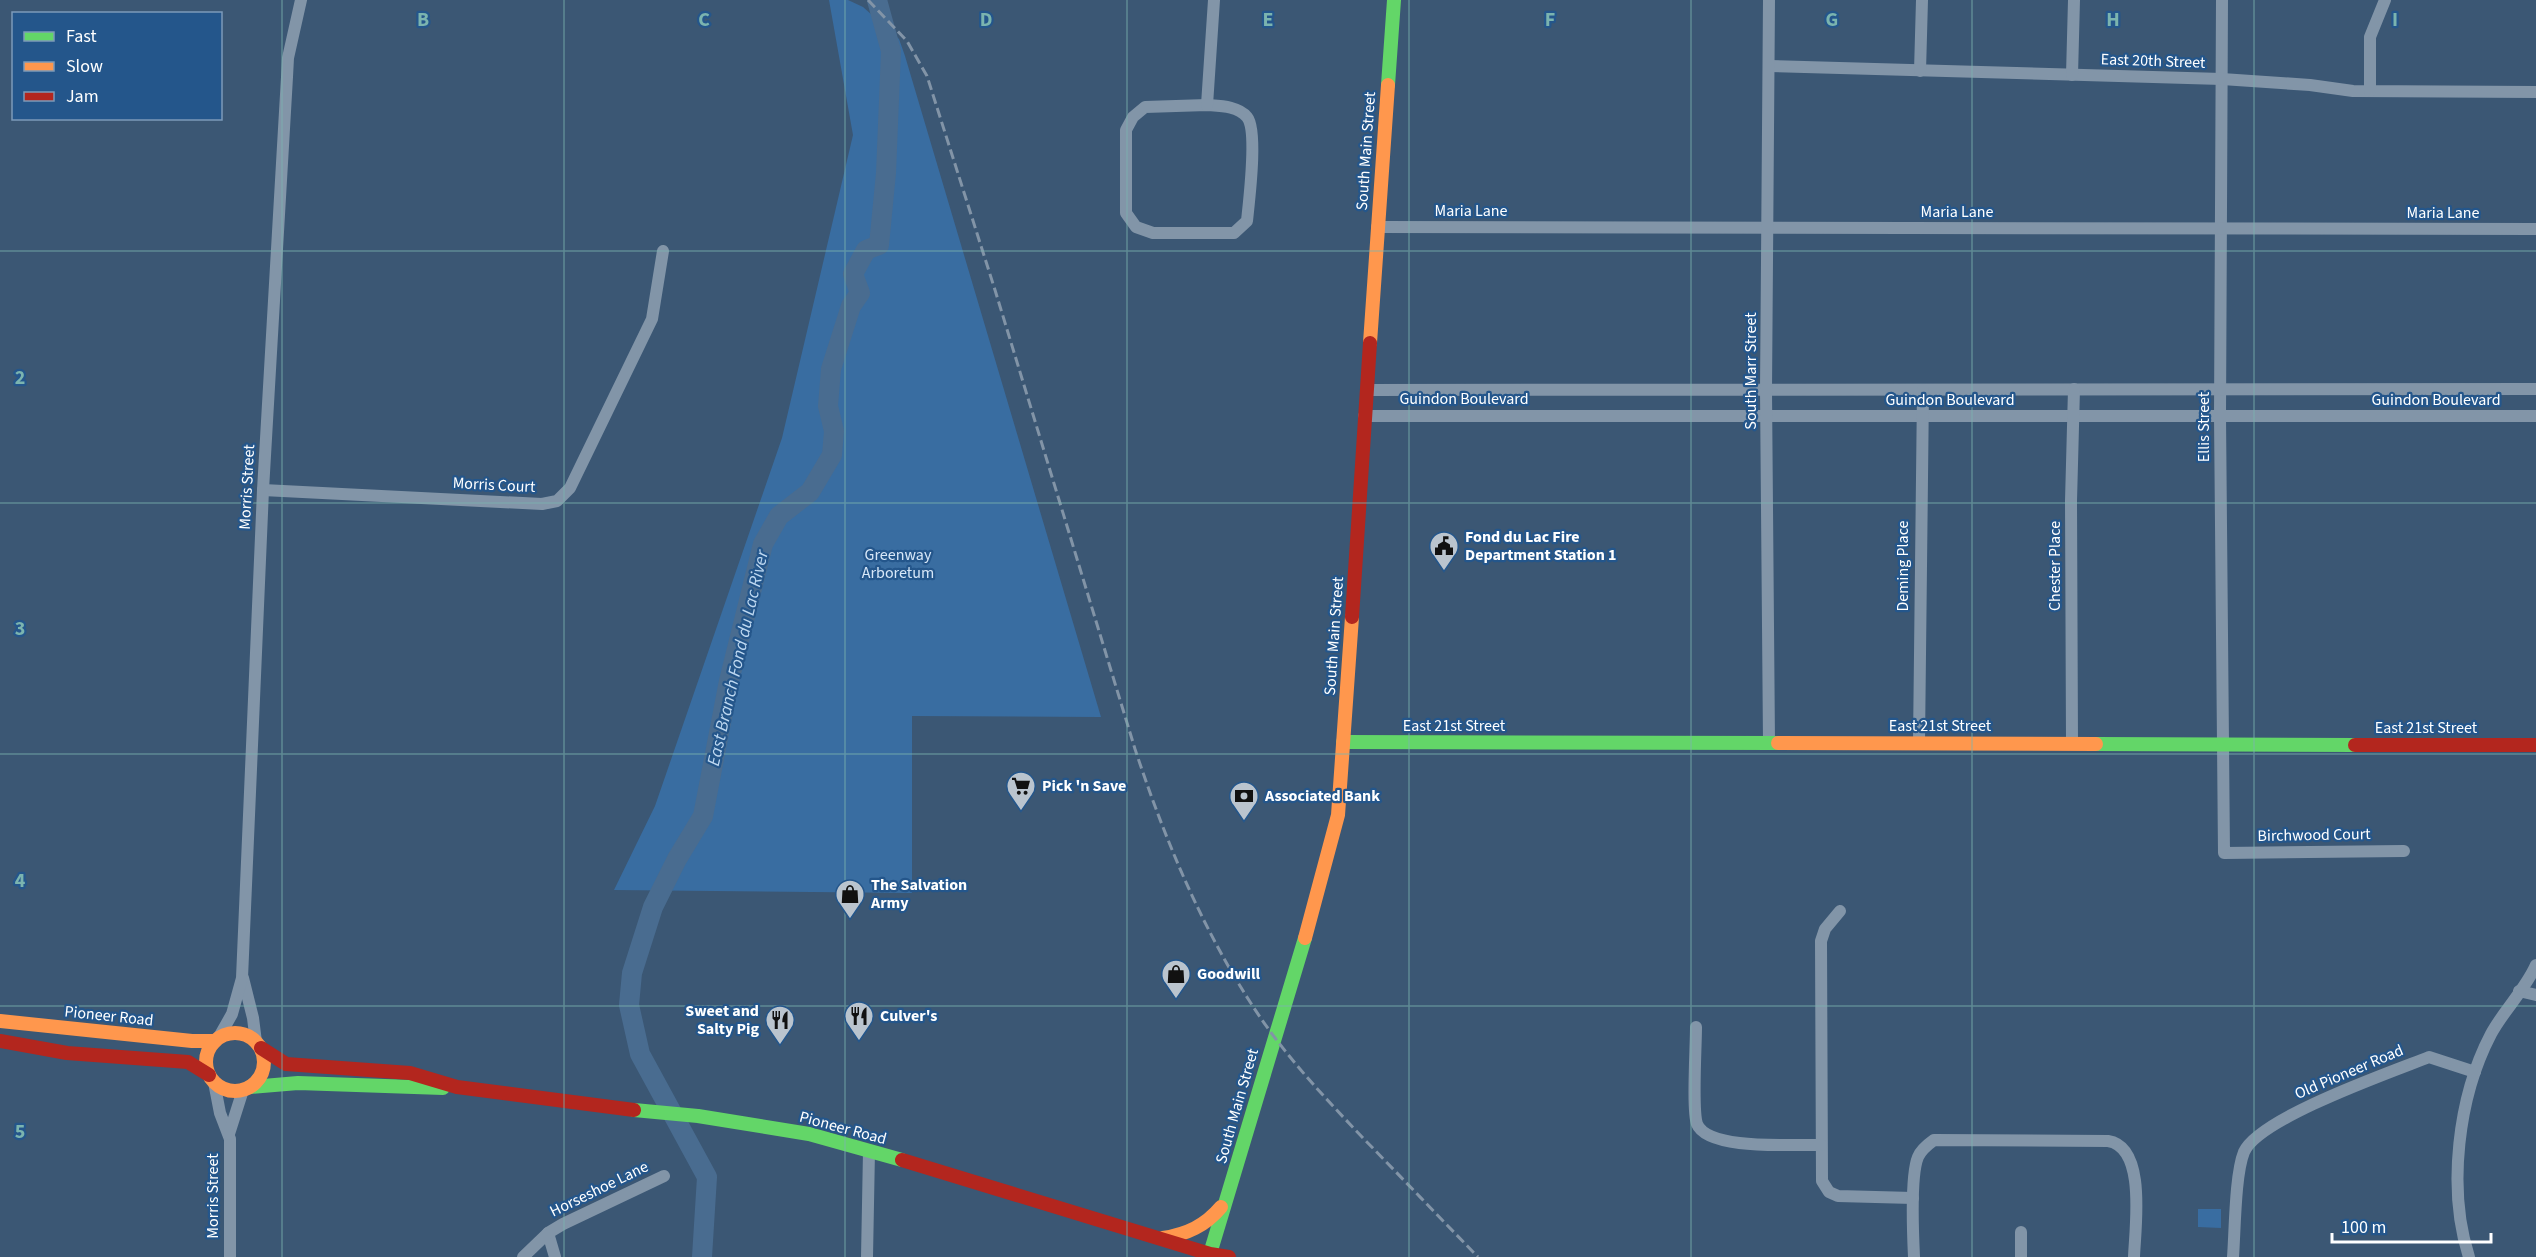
<svg xmlns="http://www.w3.org/2000/svg" width="2536" height="1257" viewBox="0 0 2536 1257" font-family="'Source Sans 3',sans-serif">
<rect width="100%" height="100%" fill="#3b5774"/>
<g fill="#396da1">
<path d="M 829,0 L 848,0 L 863,7 L 899,39 L 905,56 L 1101,717 L 912,716 L 912,893 L 614,890 L 655,806 L 782,438 L 853,135 Z"/>
<path d="M 2198,1209 L 2221,1209 L 2221,1228 L 2198,1227 Z"/>
</g>
<g fill="none" stroke-linecap="round" stroke-linejoin="round">
<path stroke="#496c90" stroke-width="20" d="M 702,1257 L 707,1177 L 640,1054 L 629,1005 L 632,973 L 653,907 L 677,859 L 703,816 L 729,681 L 763,544 L 779,516 L 810,492 L 832,455 L 834,431 L 828,406 L 831,369 L 851,306 L 860,293 L 853,274 L 866,250 L 879,245 L 886,173 L 891,51 L 877,0"/>
<g stroke="#8295a8" stroke-width="12">
<path d="M 2222,0 L 2220,416 L 2224,853 L 2404,851"/>
<path d="M 1769,66 L 2222,79 L 2310,85 L 2353,91 L 2536,92"/>
<path d="M 1920,71 L 1922,0"/>
<path d="M 2072,75 L 2074,0"/>
<path d="M 2370,91 L 2370,37 L 2385,0"/>
<path d="M 1207,105 C 1220,106 1238,106 1247,117 C 1258,130 1249,201 1247,221 L 1234,233 L 1153,233 L 1136,227 L 1126,213 L 1126,130 L 1133,117 L 1145,107 Z"/>
<path d="M 1207,105 L 1214,0"/>
<path d="M 1377,227 L 2536,229"/>
<path d="M 1367,390 L 2536,389"/>
<path d="M 1364,416 L 2536,416"/>
<path d="M 263,490 L 542,504 L 557,501 L 570,488 L 652,319 L 663,251"/>
<path d="M 1769,743 L 1766,391 L 1769,0"/>
<path d="M 1919,743 L 1923,390"/>
<path d="M 2072,743 L 2071,501 L 2074,389"/>
<path d="M 1840,911 L 1825,929 L 1821,941 L 1822,1181 L 1829,1192 L 1838,1196 L 1913,1198"/>
<path d="M 243,978 L 253,1018 L 256,1042"/>
<path d="M 2519,991 L 2536,995"/>
<path d="M 1696,1027 C 1696,1047 1692,1110 1697,1124 C 1708,1151 1795,1144 1821,1145"/>
<path d="M 219,1037 L 232,1014 L 242,978 L 263,490 L 287,77 L 288,58 L 301,0"/>
<path d="M 214,1082 L 220,1113 L 230,1139 L 230,1257"/>
<path d="M 229,1134 L 243,1090"/>
<path d="M 2021,1232 L 2021,1257"/>
<path d="M 548,1233 L 555,1257"/>
<path d="M 523,1257 L 548,1233 L 563,1224 L 664,1176"/>
<path d="M 867,1257 L 869,1151"/>
<path d="M 1914,1257 C 1913,1235 1910,1176 1918,1157 C 1921,1150 1927,1145 1934,1140 L 2108,1141 C 2147,1147 2135,1228 2134,1257"/>
<path d="M 2233,1257 C 2235,1231 2235,1174 2244,1152 C 2259,1118 2391,1072 2429,1057 L 2475,1072"/>
<path d="M 2469,1257 C 2447,1189 2458,1097 2491,1034 C 2504,1010 2525,990 2536,965"/>
</g>
<g stroke="#63d668" stroke-width="14">
<path d="M 1388,85 L 1394,0"/>
<path d="M 1343,742 L 1778,743"/>
<path d="M 2096,744 L 2355,745"/>
<path d="M 250,1087 L 298,1083 L 443,1088"/>
<path d="M 634,1110 L 698,1116 L 809,1134 L 902,1160"/>
<path d="M 1209,1257 L 1305,938"/>
</g>
<g stroke="#ff974d" stroke-width="14">
<path d="M 1370,343 L 1388,85"/>
<path d="M 1778,743 L 2096,744"/>
<path d="M 1305,938 L 1338,815 L 1352,617"/>
<path d="M 0,1021 L 192,1041 L 215,1041"/>
<circle cx="235" cy="1062" r="29"/>
<path d="M 1163,1238 C 1187,1234 1205,1226 1221,1207"/>
</g>
<g stroke="#b3261e" stroke-width="14">
<path d="M 1352,617 L 1370,343"/>
<path d="M 2355,745 L 2536,745"/>
<path d="M 0,1041 L 67,1053 L 188,1062 L 209,1075"/>
<path d="M 261,1048 L 286,1064 L 410,1073 L 457,1087 L 634,1110"/>
<path d="M 902,1160 L 1210,1254 L 1229,1257"/>
</g>
<path stroke="#8294a7" stroke-width="3" stroke-dasharray="10 4.5" stroke-linecap="butt" d="M 868,0 L 907,41 L 927,76 L 995,290 L 1135,749 C 1166,843 1205,936 1260,1017 C 1290,1061 1327,1100 1364,1139 C 1402,1178 1440,1218 1478,1257"/>
</g>
<path fill="none" stroke="#7bb4af" stroke-width="1.5" stroke-opacity="0.55" d="M 282,0 L 282,1257M 564,0 L 564,1257M 845,0 L 845,1257M 1127,0 L 1127,1257M 1409,0 L 1409,1257M 1691,0 L 1691,1257M 1972,0 L 1972,1257M 2254,0 L 2254,1257M 0,251 L 2536,251M 0,503 L 2536,503M 0,754 L 2536,754M 0,1006 L 2536,1006"/>
<defs>
<g id="civic-pin" transform="scale(1.5)"><path d="M0 17L-7.5 6A9.5 9.5 0 1 1 7.5 6Z" fill="#bac4ce" stroke="#24568b"/><path d="M-.6-6.5H3V-4.5H.6V-3L4-1V1h2V6H-6V1h2V-1L-.6-3ZM-1.2 2.5V6h2.4V2.5Z" fill="#111"/></g>
<g id="supermarket-pin" transform="scale(1.5)"><path d="M0 17L-7.5 6A9.5 9.5 0 1 1 7.5 6Z" fill="#bac4ce" stroke="#24568b"/><path d="M-6-5.5h2.5l.6 2H6L4.5 2H-2.5L-4.4-4H-6ZM-1.5 3.2a1.3 1.3 0 1 0 .1 0ZM3 3.2a1.3 1.3 0 1 0 .1 0Z" fill="#111"/></g>
<g id="bank-pin" transform="scale(1.5)"><path d="M0 17L-7.5 6A9.5 9.5 0 1 1 7.5 6Z" fill="#bac4ce" stroke="#24568b"/><path d="M-6-4H6V4H-6ZM0-2.3a2.3 2.3 0 1 0 0 4.6a2.3 2.3 0 1 0 0-4.6Z" fill="#111"/></g>
<g id="shop-pin" transform="scale(1.5)"><path d="M0 17L-7.5 6A9.5 9.5 0 1 1 7.5 6Z" fill="#bac4ce" stroke="#24568b"/><path d="M-5-2.5h2.3a2.7 3.5 0 0 1 5.4 0H5L5.5 6h-11ZM-1.5-2.5h3a1.5 2.3 0 0 0-3 0Z" fill="#111"/></g>
<g id="restaurant-pin" transform="scale(1.5)"><path d="M0 17L-7.5 6A9.5 9.5 0 1 1 7.5 6Z" fill="#bac4ce" stroke="#24568b"/><path d="M-5-6h1v4h1v-4h1v4h1v-4h1v5L-1.5 .5V6h-2V.5L-5-1ZM5-6V6H3V1.5H1.5Q1.5-4 5-6Z" fill="#111"/></g>
</defs>
<g fill-rule="evenodd">
<use href="#civic-pin" x="1444" y="546"/>
<use href="#supermarket-pin" x="1021" y="786"/>
<use href="#bank-pin" x="1244" y="796"/>
<use href="#shop-pin" x="850" y="894"/>
<use href="#shop-pin" x="1176" y="974"/>
<use href="#restaurant-pin" x="859" y="1016"/>
<use href="#restaurant-pin" x="780" y="1020"/>
</g>
<g text-anchor="middle" dominant-baseline="central" stroke-width="4.5" stroke-linejoin="round" paint-order="stroke">
<g font-size="16" fill="#fff" stroke="#24568b">
<text transform="translate(2153 61) rotate(2)">East 20th Street</text>
<text transform="translate(1366 151) rotate(-86)">South Main Street</text>
<text x="1471" y="211">Maria Lane</text>
<text x="1957" y="212">Maria Lane</text>
<text x="2443" y="213">Maria Lane</text>
<text transform="translate(1751 371) rotate(-90)">South Marr Street</text>
<text x="1464" y="399">Guindon Boulevard</text>
<text x="1950" y="400">Guindon Boulevard</text>
<text x="2436" y="400">Guindon Boulevard</text>
<text transform="translate(2204 427) rotate(-90)">Ellis Street</text>
<text transform="translate(494 485) rotate(3)">Morris Court</text>
<text transform="translate(247 487) rotate(-87)">Morris Street</text>
<text transform="translate(1903 566) rotate(-90)">Deming Place</text>
<text transform="translate(2055 566) rotate(-90)">Chester Place</text>
<text transform="translate(1334 636) rotate(-86)">South Main Street</text>
<text x="1454" y="726">East 21st Street</text>
<text x="1940" y="726">East 21st Street</text>
<text x="2426" y="728">East 21st Street</text>
<text transform="translate(2314 835) rotate(-1)">Birchwood Court</text>
<text transform="translate(109 1016) rotate(6)">Pioneer Road</text>
<text transform="translate(2349 1072) rotate(-23)">Old Pioneer Road</text>
<text transform="translate(1237 1106) rotate(-74)">South Main Street</text>
<text transform="translate(843 1128) rotate(15)">Pioneer Road</text>
<text transform="translate(599 1189) rotate(-26)">Horseshoe Lane</text>
<text transform="translate(213 1196) rotate(-90)">Morris Street</text>
</g>
<g font-size="16" font-weight="bold" fill="#fff" stroke="#24568b" text-anchor="start">
<text x="1465" y="537">Fond du Lac Fire<tspan x="1465" dy="18">Department Station 1</tspan></text>
<text x="1042" y="786">Pick 'n Save</text>
<text x="1265" y="796">Associated Bank</text>
<text x="871" y="885">The Salvation<tspan x="871" dy="18">Army</tspan></text>
<text x="1197" y="974">Goodwill</text>
<text x="759" y="1011" text-anchor="end">Sweet and<tspan x="759" dy="18">Salty Pig</tspan></text>
<text x="880" y="1016">Culver's</text>
</g>
<g font-size="16" fill="#d7e7f8" stroke="#24568b">
<text x="898" y="555">Greenway<tspan x="898" dy="18">Arboretum</tspan></text>
</g>
<g font-size="18" font-style="italic" fill="#bed8f1" stroke="#24568b">
<text transform="translate(738 658) rotate(-77)">East Branch Fond du Lac River</text>
</g>
</g>
<g font-size="20" text-anchor="middle" font-weight="bold" fill="#7bb4af" stroke="#24568b" stroke-width="4.5" stroke-linejoin="round" paint-order="stroke">
<text x="423" y="26">B</text>
<text x="704" y="26">C</text>
<text x="986" y="26">D</text>
<text x="1268" y="26">E</text>
<text x="1550" y="26">F</text>
<text x="1832" y="26">G</text>
<text x="2113" y="26">H</text>
<text x="2395" y="26">I</text>
<text x="20" y="384">2</text>
<text x="20" y="635">3</text>
<text x="20" y="887">4</text>
<text x="20" y="1138">5</text>
</g>
<rect x="12" y="12" width="210" height="108" fill="#24568b" stroke="#7c9ab9" stroke-width="1.5"/>
<rect x="24" y="32" width="30" height="9" fill="#63d668" stroke="#7c9ab9" stroke-width="1.5"/>
<text x="66" y="42" font-size="18" fill="#ffffff">Fast</text>
<rect x="24" y="62" width="30" height="9" fill="#ff974d" stroke="#7c9ab9" stroke-width="1.5"/>
<text x="66" y="72" font-size="18" fill="#ffffff">Slow</text>
<rect x="24" y="92" width="30" height="9" fill="#b3261e" stroke="#7c9ab9" stroke-width="1.5"/>
<text x="66" y="102" font-size="18" fill="#ffffff">Jam</text>
<path d="M2332 1233v9h159v-9" fill="none" stroke="#ffffff" stroke-width="3"/>
<text x="2341" y="1233" font-size="18" fill="#ffffff" stroke="#24568b" stroke-width="4.5" paint-order="stroke">100 m</text>
</svg>
